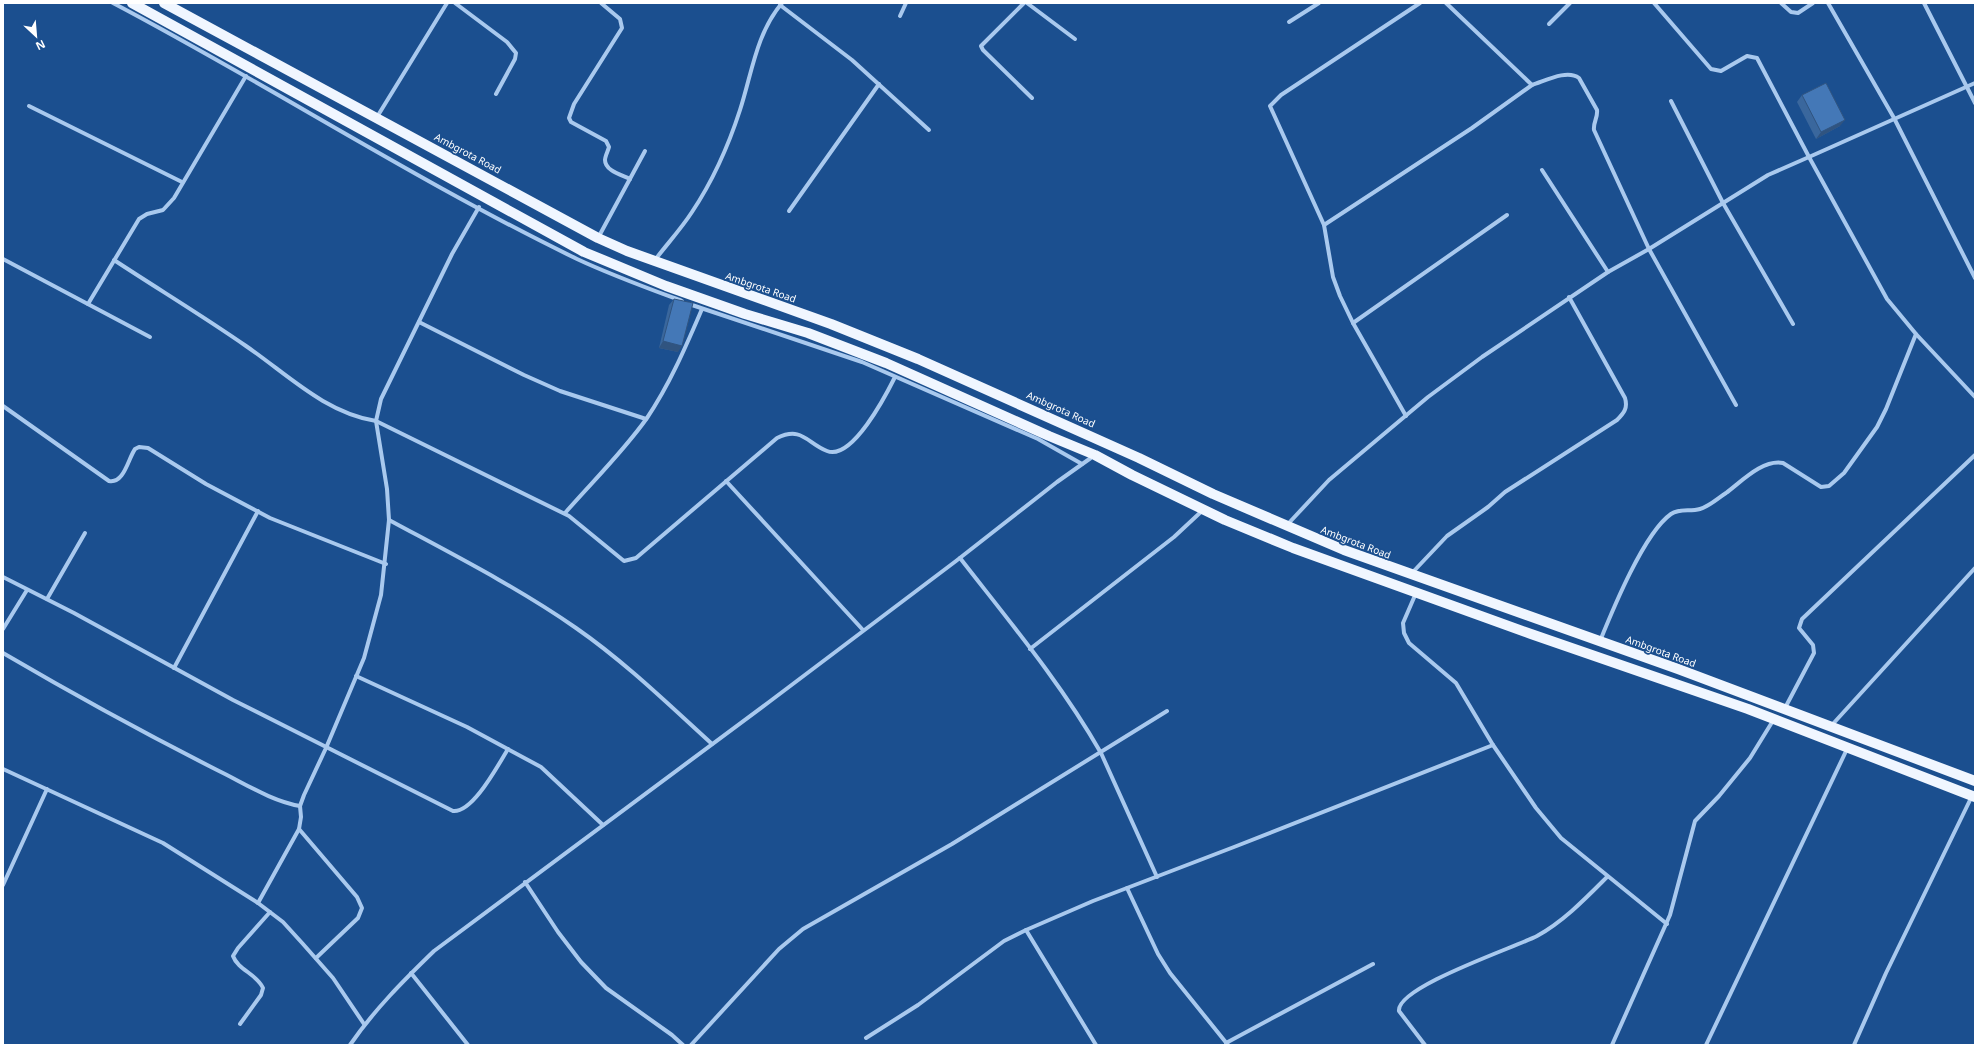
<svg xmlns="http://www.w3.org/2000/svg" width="1978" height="1048" viewBox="0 0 1978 1048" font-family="'Noto Sans',sans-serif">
<rect width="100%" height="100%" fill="#1b4f8f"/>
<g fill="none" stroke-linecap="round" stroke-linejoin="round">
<g stroke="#a9c9ee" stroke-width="4">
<path d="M 113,3 C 269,85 418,182 577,259 C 611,275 647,288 682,301"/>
<path d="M 455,3 L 507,42 L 516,53 L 515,59 L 496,94"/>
<path d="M 601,3 L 620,19 L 622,28 L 574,104 L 569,118 L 571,122 L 606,141 L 609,147 C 608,151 605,156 605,160 C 605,171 622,175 630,179"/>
<path d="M 1024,3 L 981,46 L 983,50 L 1032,98"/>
<path d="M 1027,3 L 1075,39"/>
<path d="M 1654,3 L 1711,69 L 1721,71 L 1747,56 L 1757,58 L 1809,157 L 1975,83"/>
<path d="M 1781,3 L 1791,12 L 1798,13 L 1813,3"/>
<path d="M 1828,3 L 1894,118 L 1975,278"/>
<path d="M 1924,3 L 1975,103"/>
<path d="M 780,5 L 852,60 L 929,130"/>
<path d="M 900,16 L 906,3"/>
<path d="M 1289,22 L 1319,3"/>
<path d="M 1549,24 L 1570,3"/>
<path d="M 1532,85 C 1545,81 1567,69 1579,78 L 1597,110 C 1598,118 1593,122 1594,130 L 1649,249 L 1736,405"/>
<path d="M 1671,101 L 1723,203 L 1793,324"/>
<path d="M 29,106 L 182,182"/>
<path d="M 377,117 L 447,3"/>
<path d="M 1542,170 L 1608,272"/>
<path d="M 789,211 L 879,84"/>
<path d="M 1324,225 L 1472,128 L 1532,85 L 1446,3"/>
<path d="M 598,238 L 645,151"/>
<path d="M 3,259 L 150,337"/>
<path d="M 114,260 C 158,289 203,316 246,346 C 287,374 325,413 376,421 L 569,516 L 624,561 L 636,558 L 777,438 C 802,426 807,443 827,451 C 852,461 886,395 895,377"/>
<path d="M 655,260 C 667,244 681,229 692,212 C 712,182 729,144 740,110 C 752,73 756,34 782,3"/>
<path d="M 88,304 L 139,219 L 147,214 L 163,210 L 174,198 L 246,76"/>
<path d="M 689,304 L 862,362 L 1038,439 L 1082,464"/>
<path d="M 419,322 L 524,375 L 560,391 L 646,419"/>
<path d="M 1353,323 L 1507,215"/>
<path d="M 3,406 L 109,481 C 124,484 128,459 135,449 L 139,447 L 148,448 L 206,484 L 270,518 L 386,564"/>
<path d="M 1406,416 L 1353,323 L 1340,296 L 1333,277 L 1324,225 L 1270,106 L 1281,95 L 1420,3"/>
<path d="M 726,481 L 863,630"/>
<path d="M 565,513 C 592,482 623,452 647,418 C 670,384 686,346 702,309"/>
<path d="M 389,520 C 452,554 517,587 576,628 C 625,662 668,704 712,744"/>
<path d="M 1287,525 L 1329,480 L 1428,397 L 1482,357 L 1608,272 L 1649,249 L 1768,175 L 1809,157 L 1887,299 L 1916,334 L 1975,397"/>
<path d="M 960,558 C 1009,621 1061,683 1101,753 L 1157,877"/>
<path d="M 1412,573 L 1447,536 L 1488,507 L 1505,492 L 1617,420 C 1624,413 1628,408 1625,398 L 1569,297"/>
<path d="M 3,577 L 74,613 L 233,700 L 453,811 C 473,813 498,765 508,749"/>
<path d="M 1416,593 L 1403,623 L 1404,633 L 1409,643 L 1456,683 L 1493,745 L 1536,808 L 1561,838 L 1667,924"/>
<path d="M 47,599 L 85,533"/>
<path d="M 3,629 L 27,590"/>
<path d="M 1600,641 C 1613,609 1644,533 1671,514 C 1680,508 1690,512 1700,509 C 1710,506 1718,498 1726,493 C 1742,481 1763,459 1783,463 L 1821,487 L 1829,486 L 1844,473 L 1877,427 L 1886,409 L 1916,334"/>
<path d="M 1030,649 L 1174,537 L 1203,510"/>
<path d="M 3,653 C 73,694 144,733 217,770 C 244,783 271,801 300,806"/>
<path d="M 174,668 L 258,511"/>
<path d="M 356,676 L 467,727 L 541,767 L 603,825"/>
<path d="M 1785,708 L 1814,653 L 1813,645 L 1799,628 L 1802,619 L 1975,455"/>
<path d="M 1831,726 L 1975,568"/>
<path d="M 3,769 L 163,843 L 258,903 L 283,922 L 303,944 L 333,978 L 364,1024"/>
<path d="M 299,829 L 357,897 L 362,908 L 358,918 L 316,958"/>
<path d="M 525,882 L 558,932 L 581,962 L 606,988 L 672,1035 L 683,1045"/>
<path d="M 3,885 L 47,789"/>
<path d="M 1127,888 L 1158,954 L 1170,973 L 1228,1045"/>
<path d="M 258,903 L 299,829 L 301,817 L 300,806 L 304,795 L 326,748 L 364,658 L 381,595 L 389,520 L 387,489 L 376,421 L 381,399 L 452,254 L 479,207"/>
<path d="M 1026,930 L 1096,1045"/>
<path d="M 411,973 L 468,1045"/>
<path d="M 240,1024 L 261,995 L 263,988 C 257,974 238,970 233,956 L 238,948 L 270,912"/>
<path d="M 866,1038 L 918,1005 L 1004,941 L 1026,930 L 1093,901 L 1234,847 L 1493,745"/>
<path d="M 1226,1043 L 1373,964"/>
<path d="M 350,1045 C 374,1010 404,980 434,951 L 769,702 L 956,561 L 1057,482 L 1095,455"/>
<path d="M 691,1045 L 779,949 L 803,929 L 952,844 L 1167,711"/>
<path d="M 1425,1045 L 1399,1011 C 1396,987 1516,947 1537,936 C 1564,921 1586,898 1607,877"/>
<path d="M 1612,1045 L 1670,915 L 1695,821 L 1719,796 L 1750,758 L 1774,719"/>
<path d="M 1706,1045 L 1848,747"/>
<path d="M 1854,1045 L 1886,973 L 1972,796"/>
</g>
<g stroke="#f0f6ff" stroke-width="10">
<path d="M 132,3 L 584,252 L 666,286 L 745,314 L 808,333 L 886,363 L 1049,436 L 1095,455 L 1132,475 L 1225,520 L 1293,548 L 1531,634 L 1748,709 L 1975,797"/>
<path d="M 164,3 L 598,238 L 627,251 L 831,324 L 918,359 L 1139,458 L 1213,494 L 1344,550 L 1678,669 L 1975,781"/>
</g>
</g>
<g fill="#3a679d">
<path d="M 1802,95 L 1840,126 L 1816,139 L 1797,102 Z"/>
<path d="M 674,299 L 678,352 L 659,348 L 669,305 Z"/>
</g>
<g fill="#305480">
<path d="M 1845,120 L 1840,126 L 1816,139 L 1821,132 Z"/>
<path d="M 663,341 L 682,346 L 678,352 L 659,348 Z"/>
</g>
<g fill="#4478b7" stroke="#305480">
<path d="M 1826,83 L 1845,120 L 1821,132 L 1802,95 Z"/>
<path d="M 674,299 L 693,303 L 682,346 L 663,341 Z"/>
</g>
<g text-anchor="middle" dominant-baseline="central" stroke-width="3.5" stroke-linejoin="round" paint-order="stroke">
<g font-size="10" fill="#fff" stroke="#1b4f8f">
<text transform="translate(468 153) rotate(28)">Ambgrota Road</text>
<text transform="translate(761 287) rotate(19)">Ambgrota Road</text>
<text transform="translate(1061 409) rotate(24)">Ambgrota Road</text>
<text transform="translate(1356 542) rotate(21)">Ambgrota Road</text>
<text transform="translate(1661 651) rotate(20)">Ambgrota Road</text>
</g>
</g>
<rect width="1978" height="1048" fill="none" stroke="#ffffff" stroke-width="8"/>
<g transform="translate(36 36) rotate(154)" stroke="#1b4f8f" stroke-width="3" paint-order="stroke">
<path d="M0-3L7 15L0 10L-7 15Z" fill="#ffffff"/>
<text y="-6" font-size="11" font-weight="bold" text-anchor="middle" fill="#ffffff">N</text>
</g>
</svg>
